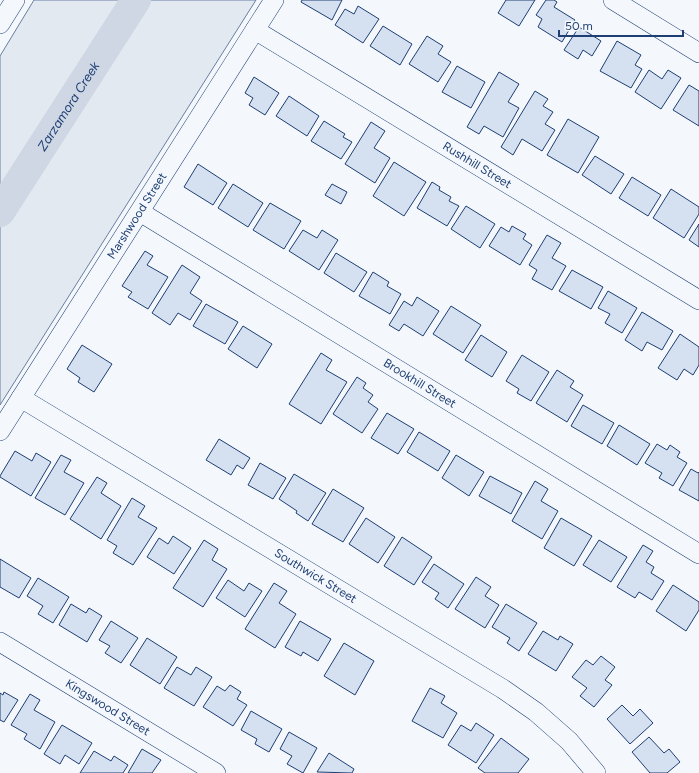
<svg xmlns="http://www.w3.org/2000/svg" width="699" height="773" viewBox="0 0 699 773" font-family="Figtree,sans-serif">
<rect width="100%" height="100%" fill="#f4f7fb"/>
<path fill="#e3e9f0" stroke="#687fa3" d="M 34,0 L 256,0 L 0,405 L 0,56 Z"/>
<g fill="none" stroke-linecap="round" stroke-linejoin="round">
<path stroke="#cfd7e4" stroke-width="30" id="s1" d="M 0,212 L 136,0"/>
</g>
<g fill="#d5e0f0" stroke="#1d3f73">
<path d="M 302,0 L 342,0 L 332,20 L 301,2 Z"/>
<path d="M 506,0 L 535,0 L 519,26 L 498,13 Z"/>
<path d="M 546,0 L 554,0 L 557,2 L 554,7 L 575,20 L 562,42 L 538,27 L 542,19 L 536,15 Z"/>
<path d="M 358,6 L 379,19 L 363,43 L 335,25 L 345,9 L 354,14 Z"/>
<path d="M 383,26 L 412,44 L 400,65 L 370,46 Z"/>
<path d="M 579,27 L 601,41 L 592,56 L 583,50 L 578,59 L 564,50 Z"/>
<path d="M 427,36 L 443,46 L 438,54 L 451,62 L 438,82 L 409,64 Z"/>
<path d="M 617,41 L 641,55 L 635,65 L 642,69 L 631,88 L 600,71 Z"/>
<path d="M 457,66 L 485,82 L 471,108 L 442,92 Z"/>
<path d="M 649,70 L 662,79 L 668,70 L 681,78 L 661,109 L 635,92 Z"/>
<path d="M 499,72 L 519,84 L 508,102 L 519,108 L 503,137 L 484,126 L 479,134 L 467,127 Z"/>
<path d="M 254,77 L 279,93 L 265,115 L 249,105 L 253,98 L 245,93 Z"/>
<path d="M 689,85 L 699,91 L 699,126 L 673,110 Z"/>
<path d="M 535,91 L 548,99 L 543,106 L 553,112 L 545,124 L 555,130 L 542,151 L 522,139 L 513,155 L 501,147 Z"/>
<path d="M 289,96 L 319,116 L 307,136 L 276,116 Z"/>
<path d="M 568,119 L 599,137 L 578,173 L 547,155 Z"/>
<path d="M 324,121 L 345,134 L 343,137 L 352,142 L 341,159 L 311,141 Z"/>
<path d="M 371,122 L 385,131 L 374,148 L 390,158 L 375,183 L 345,164 Z"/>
<path d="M 595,156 L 624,174 L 611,194 L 582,175 Z"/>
<path d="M 394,162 L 426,182 L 404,216 L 373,196 Z"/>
<path d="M 198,164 L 227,183 L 213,205 L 184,187 Z"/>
<path d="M 632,177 L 661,195 L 648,216 L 619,198 Z"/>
<path d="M 432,182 L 440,187 L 439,190 L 451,197 L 449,201 L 459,206 L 447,226 L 417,208 Z"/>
<path d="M 233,184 L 263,203 L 248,227 L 218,208 Z"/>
<path d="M 332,184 L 347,192 L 341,204 L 325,195 Z"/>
<path d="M 671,189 L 699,207 L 699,214 L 684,238 L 653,218 Z"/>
<path d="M 270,203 L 301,221 L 284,249 L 253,230 Z"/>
<path d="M 466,206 L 495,224 L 480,248 L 451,229 Z"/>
<path d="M 699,224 L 699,247 L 689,240 Z"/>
<path d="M 512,226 L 526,234 L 523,239 L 532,245 L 520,265 L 489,246 L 501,227 L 509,232 Z"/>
<path d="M 303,230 L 317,238 L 322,230 L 338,240 L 319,270 L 289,251 Z"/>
<path d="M 547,235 L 561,243 L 552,258 L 566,266 L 552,290 L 532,279 L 537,270 L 529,265 Z"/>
<path d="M 145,251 L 153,256 L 147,265 L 168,277 L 148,309 L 128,297 L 132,292 L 122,286 Z"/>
<path d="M 336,253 L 367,272 L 354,292 L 324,273 Z"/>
<path d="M 182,265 L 200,277 L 190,293 L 202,301 L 190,320 L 178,313 L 170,325 L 152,313 Z"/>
<path d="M 572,270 L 603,287 L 591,309 L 559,291 Z"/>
<path d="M 373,272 L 389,282 L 387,286 L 401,294 L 390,314 L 359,296 Z"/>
<path d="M 608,291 L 637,308 L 622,333 L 605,323 L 610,314 L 598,308 Z"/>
<path d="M 417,297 L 439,311 L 423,336 L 404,324 L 399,331 L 389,325 L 404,301 L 412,306 Z"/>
<path d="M 206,304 L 238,322 L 225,344 L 193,326 Z"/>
<path d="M 451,306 L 481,325 L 463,353 L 433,334 Z"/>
<path d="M 642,312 L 673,331 L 662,350 L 647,342 L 642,351 L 625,340 Z"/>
<path d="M 243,326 L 272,344 L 257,368 L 228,349 Z"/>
<path d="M 680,334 L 699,347 L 699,365 L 693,375 L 684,369 L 677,380 L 658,368 Z"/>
<path d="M 481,335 L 507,352 L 492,377 L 465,360 Z"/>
<path d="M 82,345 L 112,364 L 94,392 L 78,382 L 80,378 L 67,369 Z"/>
<path d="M 321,353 L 332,360 L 326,370 L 347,382 L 321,424 L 289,404 Z"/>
<path d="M 522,355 L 549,372 L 531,401 L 517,393 L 519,389 L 506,381 Z"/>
<path d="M 557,370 L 574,381 L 570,387 L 583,395 L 567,422 L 536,403 Z"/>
<path d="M 357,377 L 366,383 L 363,388 L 373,395 L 368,402 L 378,409 L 362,433 L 333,414 Z"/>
<path d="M 583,405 L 614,423 L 602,444 L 571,426 Z"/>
<path d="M 387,413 L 414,429 L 398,454 L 371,438 Z"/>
<path d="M 619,425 L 650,444 L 637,465 L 607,446 Z"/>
<path d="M 419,432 L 450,451 L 438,471 L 407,452 Z"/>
<path d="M 219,439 L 250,458 L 243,469 L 237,465 L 231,475 L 206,460 Z"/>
<path d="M 657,444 L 667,450 L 670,445 L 680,452 L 677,457 L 687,463 L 673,486 L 659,478 L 662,473 L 645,463 Z"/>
<path d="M 15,451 L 32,461 L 36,453 L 51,462 L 31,496 L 0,477 L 0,476 Z"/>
<path d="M 61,455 L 71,460 L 64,472 L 84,483 L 65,515 L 35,498 Z"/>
<path d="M 456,455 L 484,472 L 469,496 L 442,478 Z"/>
<path d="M 260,463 L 286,478 L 273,499 L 248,485 Z"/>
<path d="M 691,469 L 698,473 L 699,472 L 699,501 L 679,490 Z"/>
<path d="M 294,474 L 326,493 L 308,521 L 296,513 L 297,511 L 279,499 Z"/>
<path d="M 490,476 L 522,493 L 511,514 L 479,496 Z"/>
<path d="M 97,477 L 107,483 L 101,493 L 121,506 L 101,539 L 70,519 Z"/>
<path d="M 535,481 L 548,489 L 541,501 L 558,511 L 542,539 L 512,521 Z"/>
<path d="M 333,489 L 364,508 L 343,542 L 312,524 Z"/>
<path d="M 132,498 L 145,506 L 138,517 L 157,528 L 133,565 L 113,553 L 117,546 L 107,540 Z"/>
<path d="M 366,518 L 395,537 L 378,563 L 349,544 Z"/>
<path d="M 561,518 L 592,536 L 574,566 L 544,548 Z"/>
<path d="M 173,536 L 191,548 L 174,574 L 147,557 L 159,538 L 168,544 Z"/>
<path d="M 402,537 L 432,557 L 414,585 L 384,566 Z"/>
<path d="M 204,540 L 218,549 L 212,560 L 227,569 L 203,607 L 173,588 Z"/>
<path d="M 599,540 L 627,557 L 611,582 L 583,565 Z"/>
<path d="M 643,545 L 653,551 L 646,562 L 654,567 L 651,573 L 664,581 L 652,600 L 639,592 L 635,598 L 617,587 Z"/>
<path d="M 0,559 L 31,578 L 19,598 L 0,587 Z"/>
<path d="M 434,564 L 464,584 L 448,608 L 435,599 L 439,593 L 422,582 Z"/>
<path d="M 476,577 L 491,587 L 485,596 L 499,605 L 485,628 L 455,609 Z"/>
<path d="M 38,578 L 69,597 L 53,623 L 38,614 L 43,606 L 27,596 Z"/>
<path d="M 228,580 L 244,591 L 249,583 L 262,591 L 245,617 L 216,598 Z"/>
<path d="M 274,583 L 287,591 L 279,603 L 296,614 L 275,648 L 245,629 Z"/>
<path d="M 673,585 L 699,602 L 699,610 L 686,631 L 656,611 Z"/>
<path d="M 71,604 L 86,613 L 89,608 L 102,616 L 87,642 L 59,625 Z"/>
<path d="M 506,604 L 537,623 L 519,651 L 507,643 L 510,638 L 492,627 Z"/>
<path d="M 111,621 L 138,638 L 121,663 L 105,653 L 110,646 L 99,640 Z"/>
<path d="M 300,621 L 331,639 L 318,661 L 303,652 L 301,656 L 285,647 Z"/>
<path d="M 543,631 L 558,640 L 560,636 L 573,644 L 556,671 L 528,654 Z"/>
<path d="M 147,638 L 177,657 L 160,684 L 130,665 Z"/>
<path d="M 344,643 L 374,661 L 355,695 L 324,676 Z"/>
<path d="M 601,656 L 615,667 L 605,680 L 612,685 L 594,707 L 580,696 L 587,688 L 572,677 L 586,660 L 593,665 Z"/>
<path d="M 177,667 L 191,675 L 196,667 L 212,677 L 194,706 L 164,688 Z"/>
<path d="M 230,685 L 241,692 L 237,699 L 247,705 L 233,726 L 203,707 L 217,686 L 225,691 Z"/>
<path d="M 430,688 L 445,696 L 441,703 L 457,713 L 443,738 L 412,721 Z"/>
<path d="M 4,692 L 18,700 L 4,722 L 0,720 L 0,693 L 3,695 Z"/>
<path d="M 30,694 L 40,700 L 34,710 L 55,722 L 40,749 L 24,739 L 27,734 L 11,725 Z"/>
<path d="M 622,705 L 633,716 L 640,709 L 653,723 L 630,744 L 607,719 Z"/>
<path d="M 251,711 L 282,729 L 269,752 L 255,744 L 257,739 L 241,730 Z"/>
<path d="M 476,723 L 494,735 L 476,763 L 448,745 L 461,725 L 471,731 Z"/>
<path d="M 62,725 L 92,743 L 79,764 L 65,755 L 60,764 L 44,754 Z"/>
<path d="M 289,732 L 317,748 L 303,773 L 287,764 L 292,756 L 280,749 Z"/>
<path d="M 649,737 L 664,753 L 669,749 L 680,762 L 667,773 L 650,773 L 632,752 Z"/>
<path d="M 501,738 L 529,759 L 518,773 L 485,773 L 478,768 Z"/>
<path d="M 142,749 L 161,760 L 152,773 L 128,773 Z"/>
<path d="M 94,751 L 111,761 L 114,756 L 128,765 L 123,773 L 80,773 Z"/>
<path d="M 329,753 L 354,769 L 352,773 L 317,772 Z"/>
</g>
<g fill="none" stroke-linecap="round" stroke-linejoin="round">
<g stroke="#1d3f73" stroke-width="20">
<g id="minor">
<path d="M 613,0 L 699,53"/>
<path d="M 0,24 L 15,0"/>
<path id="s2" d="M 255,30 L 699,300"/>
<path id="s3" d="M 140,212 L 699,554"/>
<path id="s4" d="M 21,398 L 503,689 L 536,712 L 569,741 L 596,773"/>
<path id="s5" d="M 0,431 L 274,0"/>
<path id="s6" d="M 0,642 L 216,773"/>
</g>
</g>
<use href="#minor" stroke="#f4f7fb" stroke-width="19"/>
</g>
<g text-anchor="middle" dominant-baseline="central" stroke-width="3" stroke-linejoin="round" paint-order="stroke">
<g font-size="12" fill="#1d3f73" stroke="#f4f7fb">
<text stroke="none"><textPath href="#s2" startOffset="260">Rushhill Street</textPath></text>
<text stroke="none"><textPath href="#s5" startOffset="255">Marshwood Street</textPath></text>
<text stroke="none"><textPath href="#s3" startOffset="328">Brookhill Street</textPath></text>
<text stroke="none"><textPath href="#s4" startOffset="344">Southwick Street</textPath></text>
<text stroke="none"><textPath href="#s6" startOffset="126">Kingswood Street</textPath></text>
</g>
<g font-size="13" font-style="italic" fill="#1d3f73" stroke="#f4f7fb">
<text stroke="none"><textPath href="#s1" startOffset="126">Zarzamora Creek</textPath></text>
</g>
</g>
<path d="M559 30v6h124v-6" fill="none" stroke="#1d3f73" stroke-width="2"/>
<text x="565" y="30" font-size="12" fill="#1d3f73" stroke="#f4f7fb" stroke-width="3" paint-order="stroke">50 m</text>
</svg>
